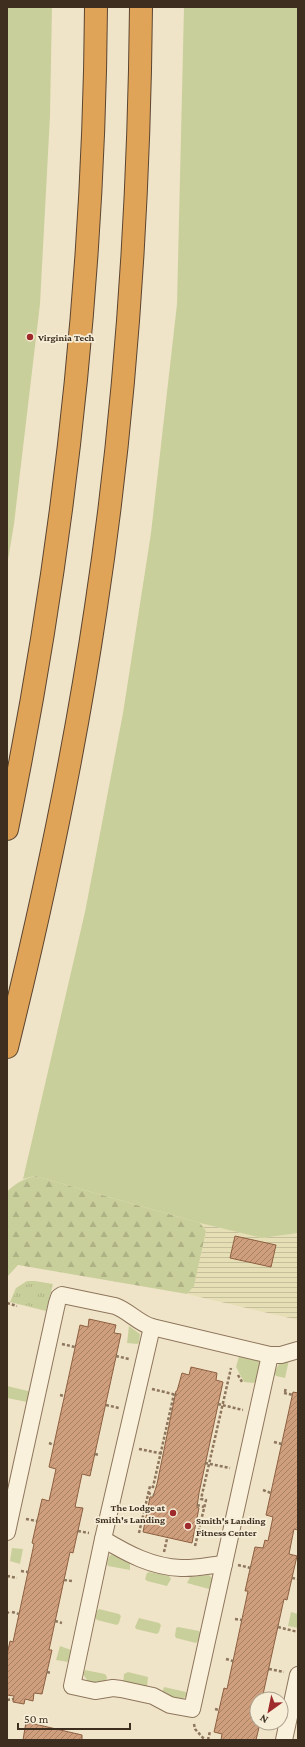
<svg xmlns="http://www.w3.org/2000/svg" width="305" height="1747" viewBox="0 0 305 1747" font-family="'Crimson Pro',serif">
<defs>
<pattern id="farmland-rules" width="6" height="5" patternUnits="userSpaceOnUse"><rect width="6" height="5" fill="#e6deb5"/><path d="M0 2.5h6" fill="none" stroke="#c6bf9b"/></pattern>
<pattern id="forest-firs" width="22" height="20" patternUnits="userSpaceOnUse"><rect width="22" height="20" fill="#c9cf9b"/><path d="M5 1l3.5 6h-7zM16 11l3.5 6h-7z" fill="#aeb285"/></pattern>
<pattern id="park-tufts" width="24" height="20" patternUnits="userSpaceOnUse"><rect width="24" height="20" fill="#c9cf9b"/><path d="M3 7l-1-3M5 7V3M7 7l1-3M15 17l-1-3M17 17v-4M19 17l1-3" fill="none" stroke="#aeb285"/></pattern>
<pattern id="building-hatch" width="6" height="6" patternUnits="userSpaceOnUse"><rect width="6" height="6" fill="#cf9f7d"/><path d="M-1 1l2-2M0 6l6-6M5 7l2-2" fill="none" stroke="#a98266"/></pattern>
</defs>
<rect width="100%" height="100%" fill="#f0e4c8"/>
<path fill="url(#farmland-rules)" d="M 200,1223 L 262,1238 L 298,1233 L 298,1320 L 187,1294 L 194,1285 L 206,1231 Z"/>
<g fill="#c9cf9b">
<path d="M 7,7 L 52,7 L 50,116 L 40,304 L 14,524 L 7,566 Z"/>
<path d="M 184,7 L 298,7 L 298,1233 L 262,1238 L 200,1223 L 35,1176 L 23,1179 L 85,912 L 123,713 L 151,533 L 177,304 Z"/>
<path d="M 27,1281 L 35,1281 L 53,1284 L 46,1311 L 10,1302 L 16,1288 Z"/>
<path d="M 129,1326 L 140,1334 L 139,1343 L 137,1344 L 127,1343 Z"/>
<path d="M 239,1356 L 260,1361 L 256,1381 L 254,1383 L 244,1382 L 236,1367 Z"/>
<path d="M 289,1360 L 285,1378 L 276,1376 L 274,1373 L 279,1364 Z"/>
<path d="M 7,1386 L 28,1391 L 30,1393 L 27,1402 L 7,1398 Z"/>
<path d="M 12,1548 L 23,1549 L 20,1564 L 10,1561 Z"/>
<path d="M 112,1554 L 130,1564 L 130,1570 L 108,1566 C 106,1563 108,1556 112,1554 Z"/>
<path d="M 149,1572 L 169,1576 L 171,1579 L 167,1586 L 147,1581 L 145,1579 L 147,1573 Z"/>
<path d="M 209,1575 L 213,1579 L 211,1587 L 209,1589 L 187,1583 L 190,1577 Z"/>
<path d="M 99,1609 L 119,1614 L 121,1616 L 119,1623 L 117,1625 L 97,1620 L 95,1618 L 97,1611 Z"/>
<path d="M 291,1612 L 298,1614 L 298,1628 L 288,1626 Z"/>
<path d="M 139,1618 L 159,1623 L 161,1625 L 159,1632 L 157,1634 L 136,1629 L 135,1627 Z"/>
<path d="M 178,1627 L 199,1631 L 200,1633 L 198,1641 L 196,1643 L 176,1638 L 175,1636 L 176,1628 Z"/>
<path d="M 60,1646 L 71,1650 L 68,1662 L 56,1660 Z"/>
<path d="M 85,1670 L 105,1674 L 107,1677 L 106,1682 L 89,1683 L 83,1674 Z"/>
<path d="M 128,1672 L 148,1677 L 147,1687 L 123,1683 L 124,1674 Z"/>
<path d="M 164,1687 L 186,1692 L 187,1696 L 177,1702 L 162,1693 Z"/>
</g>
<path fill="url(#forest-firs)" d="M 35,1176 L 200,1223 L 206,1231 L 194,1286 L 187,1294 L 18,1265 L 7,1277 L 7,1192 C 15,1183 24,1179 35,1176 Z"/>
<path fill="url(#park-tufts)" d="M 32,1283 L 51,1286 L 46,1309 L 25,1305 L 26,1303 L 12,1300 L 19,1287 Z"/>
<g fill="url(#building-hatch)" stroke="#8d5f41">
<path d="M 235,1236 L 276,1245 L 271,1267 L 230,1258 Z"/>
<path d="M 89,1319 L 116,1325 L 114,1333 L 121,1334 L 90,1476 L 82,1474 L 75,1507 L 83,1508 L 73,1553 L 70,1552 L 49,1650 L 52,1650 L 42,1694 L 34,1693 L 33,1701 L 25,1699 L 24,1704 L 13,1702 L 14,1696 L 7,1695 L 7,1655 L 10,1641 L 13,1642 L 34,1544 L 32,1543 L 42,1499 L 49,1501 L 56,1469 L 49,1467 L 80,1325 L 88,1327 Z"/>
<path d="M 191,1367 L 217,1373 L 216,1380 L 223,1382 L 199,1493 L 197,1507 L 199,1508 L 192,1543 L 143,1532 L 150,1497 L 153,1497 L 157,1484 L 176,1391 L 177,1391 L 182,1373 L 189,1375 Z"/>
<path d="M 293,1392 L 298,1393 L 298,1530 L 294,1529 L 289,1554 L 297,1556 L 287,1600 L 284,1599 L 262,1699 L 257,1699 L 257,1723 L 260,1723 L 256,1740 L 221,1740 L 222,1734 L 214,1732 L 224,1688 L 227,1689 L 248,1591 L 245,1591 L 255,1547 L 263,1548 L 265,1540 L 268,1541 L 273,1517 L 266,1515 Z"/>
<path d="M 26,1722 L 82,1735 L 82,1740 L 23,1740 Z"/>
</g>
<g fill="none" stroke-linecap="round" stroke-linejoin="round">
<g stroke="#8d765c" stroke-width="18">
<g id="minor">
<path d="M 152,1327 L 103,1539 L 72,1686 L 95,1691 L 113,1688 L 121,1689 L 153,1696 L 170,1705 L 192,1709 L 270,1355"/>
<path d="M 7,1532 L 57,1303 L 59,1297 L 62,1295 L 115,1306 C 129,1311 138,1323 152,1327 L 270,1355 L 281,1355 L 298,1350"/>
<path d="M 103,1539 C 128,1554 152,1567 181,1568 C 195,1569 210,1565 224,1564"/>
<path d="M 284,1740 L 298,1675"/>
</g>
</g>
<g stroke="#5b4430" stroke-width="24">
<g id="highway">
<path d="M 7,829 C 63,558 94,283 96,7"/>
<path d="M 7,1047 C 43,902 74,756 96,607 C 126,409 139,208 141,7"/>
</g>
</g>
<g stroke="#8d765c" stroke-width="2.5" stroke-dasharray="3 2" stroke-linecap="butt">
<path d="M 7,1303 L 17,1306"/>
<path d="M 62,1344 L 75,1347"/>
<path d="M 116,1356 L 129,1359"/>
<path d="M 238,1375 L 242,1382"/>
<path d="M 152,1389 L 177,1395"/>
<path d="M 285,1392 L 286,1387"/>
<path d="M 284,1393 L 293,1395"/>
<path d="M 60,1395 L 64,1396"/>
<path d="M 218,1404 L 243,1410"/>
<path d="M 106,1405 L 119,1408"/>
<path d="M 274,1442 L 282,1444"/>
<path d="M 49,1443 L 54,1445"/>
<path d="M 139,1449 L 164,1454"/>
<path d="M 95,1454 L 99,1455"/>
<path d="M 205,1463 L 230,1468"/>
<path d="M 263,1490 L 271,1493"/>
<path d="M 148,1493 L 154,1495"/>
<path d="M 197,1505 L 204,1507"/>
<path d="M 26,1519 L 37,1521"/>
<path d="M 78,1531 L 89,1533"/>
<path d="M 139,1533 L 150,1486 L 153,1487 L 174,1394"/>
<path d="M 195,1546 L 206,1500 L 201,1499 L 231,1368"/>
<path d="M 164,1552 L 167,1539"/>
<path d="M 238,1565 L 251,1568"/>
<path d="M 21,1571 L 28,1572"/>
<path d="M 7,1576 L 17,1578"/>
<path d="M 292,1578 L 298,1579"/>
<path d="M 64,1580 L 72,1581"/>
<path d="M 7,1612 L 9,1613"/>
<path d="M 12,1612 L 19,1614"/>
<path d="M 235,1619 L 242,1620"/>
<path d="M 55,1621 L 62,1623"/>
<path d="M 278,1627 L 298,1632"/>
<path d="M 226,1659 L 233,1661"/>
<path d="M 269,1669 L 284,1672"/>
<path d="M 47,1672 L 51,1673"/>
<path d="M 7,1700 L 13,1699"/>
<path d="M 215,1709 L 219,1710"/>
<path d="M 194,1724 L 195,1729 L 205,1740"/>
<path d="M 208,1740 L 210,1731"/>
</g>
<use href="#minor" stroke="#faf1dc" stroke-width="16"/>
<use href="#highway" stroke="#e0a458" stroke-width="22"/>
</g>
<g fill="#9e2a2b" stroke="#f7eed8" stroke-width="1.5">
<circle cx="30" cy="337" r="4"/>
<circle cx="173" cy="1513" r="4"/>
<circle cx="188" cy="1526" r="4"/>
</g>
<g text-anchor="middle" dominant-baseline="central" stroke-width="3.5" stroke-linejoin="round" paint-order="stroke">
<g font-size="10" font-weight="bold" fill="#3d2e20" stroke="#f7eed8" text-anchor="start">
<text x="38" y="337">Virginia Tech</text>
<text x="165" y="1507" text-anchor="end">The Lodge at<tspan x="165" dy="12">Smith's Landing</tspan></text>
<text x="196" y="1520">Smith's Landing<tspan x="196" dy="12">Fitness Center</tspan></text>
</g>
</g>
<rect width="305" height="1747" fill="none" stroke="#3d2e20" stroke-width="16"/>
<g transform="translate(269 1711) rotate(213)"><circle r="19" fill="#f7eed8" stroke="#ada18e"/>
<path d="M0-3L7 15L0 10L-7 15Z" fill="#9e2a2b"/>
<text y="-6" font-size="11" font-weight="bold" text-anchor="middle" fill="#3d2e20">N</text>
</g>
<path d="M18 1723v6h112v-6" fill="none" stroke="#3d2e20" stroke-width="2"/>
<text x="24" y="1723" font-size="12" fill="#3d2e20" stroke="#f7eed8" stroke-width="3" paint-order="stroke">50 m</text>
</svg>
